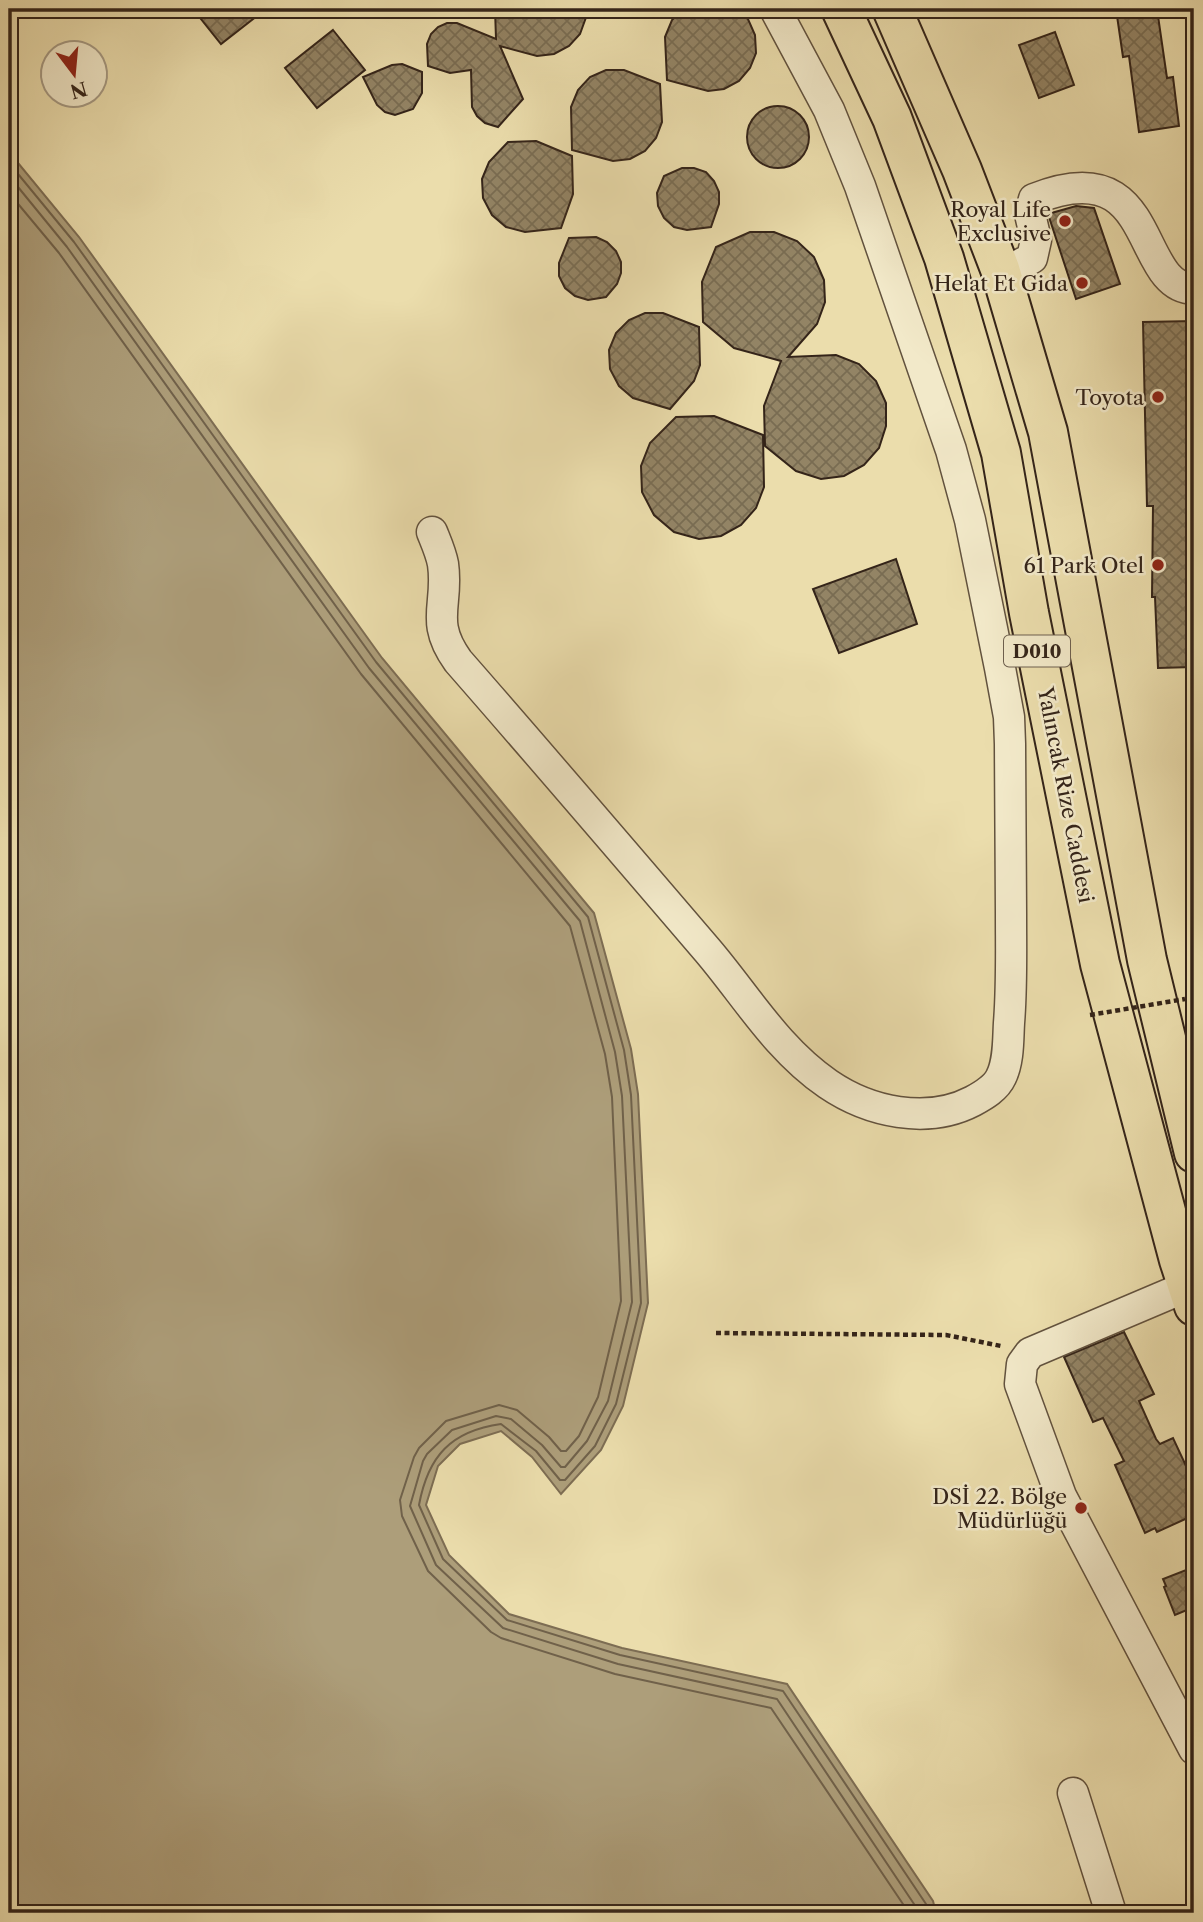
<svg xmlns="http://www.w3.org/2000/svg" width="1203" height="1922" viewBox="0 0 1203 1922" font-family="'Libre Caslon Text',serif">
<defs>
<pattern id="building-cross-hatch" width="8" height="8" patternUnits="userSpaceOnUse" patternTransform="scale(1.75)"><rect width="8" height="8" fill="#938465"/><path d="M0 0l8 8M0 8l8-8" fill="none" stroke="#796c52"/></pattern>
</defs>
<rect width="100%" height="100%" fill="#ebddac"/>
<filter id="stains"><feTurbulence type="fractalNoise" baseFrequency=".00286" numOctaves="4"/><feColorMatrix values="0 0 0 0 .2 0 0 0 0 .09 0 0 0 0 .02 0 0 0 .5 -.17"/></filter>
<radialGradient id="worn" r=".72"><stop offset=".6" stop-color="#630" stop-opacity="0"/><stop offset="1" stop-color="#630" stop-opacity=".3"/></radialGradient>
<path fill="#ad9e7a" stroke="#7d6d53" stroke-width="2" d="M 9,152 L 79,237 L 382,658 L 594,913 L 631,1049 L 638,1094 L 648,1303 L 623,1406 L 601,1450 L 561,1494 L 532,1457 L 501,1431 L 460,1444 L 438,1466 L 426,1505 L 449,1555 L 509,1614 L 622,1648 L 787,1684 L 933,1901 L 936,1913 L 9,1913 Z"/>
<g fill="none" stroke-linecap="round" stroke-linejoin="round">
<g stroke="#70614a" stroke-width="2">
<path d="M 9,163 L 74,242 L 376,662 L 588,917 L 624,1050 L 631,1095 L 641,1303 L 616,1404 L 595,1446 L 565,1480 L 560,1480 L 536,1451 L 501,1424 C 451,1431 428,1456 419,1505 L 443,1559 L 507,1620 L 620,1655 L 783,1691 L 926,1904 L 929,1913"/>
<path d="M 9,176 L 67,247 L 369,668 L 580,921 L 615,1052 L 622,1096 L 632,1302 L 608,1401 L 587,1441 L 565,1467 L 561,1467 L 542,1445 L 511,1419 L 496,1416 L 452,1430 L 427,1454 L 423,1461 L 410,1506 L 436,1565 L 503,1628 L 618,1664 L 777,1699 L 920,1913"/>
<path d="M 9,193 L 59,253 L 361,674 L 570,926 L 605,1054 L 612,1097 L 621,1301 L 598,1397 L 579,1436 L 566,1451 L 561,1451 L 549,1437 L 517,1410 L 499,1405 L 446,1421 L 419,1448 L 414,1457 L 400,1500 L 402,1516 L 428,1571 L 491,1632 L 501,1638 L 615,1674 L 771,1708 L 909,1913"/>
</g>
</g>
<g fill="url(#building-cross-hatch)" stroke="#342419" stroke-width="2">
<path d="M 193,9 L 266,9 L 221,44 Z"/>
<path d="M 495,9 L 589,9 L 580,34 L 569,46 L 554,54 L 537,56 L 500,46 L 523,99 L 498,127 L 485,123 L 477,116 L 472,107 L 471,70 L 450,73 L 428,66 L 427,44 L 431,34 L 438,27 L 447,23 L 457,23 L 496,39 Z"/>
<path d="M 683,9 L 737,9 L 748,19 L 755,35 L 756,53 L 750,68 L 739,81 L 724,89 L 708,91 L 667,80 L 665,37 L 672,20 Z"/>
<path d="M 1116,9 L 1157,9 L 1167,78 L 1173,77 L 1179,126 L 1139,132 L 1129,56 L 1123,57 Z"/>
<path d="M 333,30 L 365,70 L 317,108 L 285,68 Z"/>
<path d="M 1055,32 L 1074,85 L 1039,98 L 1019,45 Z"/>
<path d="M 402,64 L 422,72 L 422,93 L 413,109 L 395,115 L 385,112 L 377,105 L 363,77 L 392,65 Z"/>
<path d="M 606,70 L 624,70 L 660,84 L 662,122 L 656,138 L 645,151 L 630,159 L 613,161 L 572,150 L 571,107 L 578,90 L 590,77 Z"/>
<circle cx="778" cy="137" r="31"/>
<path d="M 536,141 L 572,156 L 573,194 L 561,228 L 525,232 L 506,227 L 492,215 L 483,198 L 482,179 L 489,162 L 508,142 Z"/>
<path d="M 682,168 L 694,168 L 706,172 L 714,181 L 719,192 L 719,204 L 711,227 L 687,230 L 674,227 L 664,218 L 658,206 L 657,193 L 664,176 Z"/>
<path d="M 1076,206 L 1094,208 L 1120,284 L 1076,299 L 1048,214 Z"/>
<path d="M 750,232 L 774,232 L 797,241 L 814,257 L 824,280 L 825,302 L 817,324 L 788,357 L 836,355 L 859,364 L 876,381 L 886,403 L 886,426 L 879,448 L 864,465 L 844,476 L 821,479 L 796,471 L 765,446 L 764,406 L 781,361 L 734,348 L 703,322 L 702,282 L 716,247 Z"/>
<path d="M 596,237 L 607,242 L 616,251 L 621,262 L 621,273 L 617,284 L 606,297 L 588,300 L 575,296 L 565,288 L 559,276 L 559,263 L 569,238 Z"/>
<path d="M 645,313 L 663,313 L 699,327 L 700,365 L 694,381 L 670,409 L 633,398 L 619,386 L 610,369 L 609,350 L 616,333 L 629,320 Z"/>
<path d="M 1194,321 L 1194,597 L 1189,597 L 1193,667 L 1158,668 L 1155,597 L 1152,597 L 1153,506 L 1147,506 L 1143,322 Z"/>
<path d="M 714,416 L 763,435 L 764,487 L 756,508 L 741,525 L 721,536 L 699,539 L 674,532 L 654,515 L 642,492 L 641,466 L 650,443 L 676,417 Z"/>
<path d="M 896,559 L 917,624 L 839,653 L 813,589 Z"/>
<path d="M 1124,1332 L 1154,1394 L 1139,1401 L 1156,1439 L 1160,1444 L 1173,1438 L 1194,1483 L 1194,1515 L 1157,1532 L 1155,1528 L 1145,1533 L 1115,1465 L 1124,1461 L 1103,1418 L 1093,1422 L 1064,1357 Z"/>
<path d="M 1194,1567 L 1194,1607 L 1175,1615 L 1164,1587 L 1166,1586 L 1163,1579 Z"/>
</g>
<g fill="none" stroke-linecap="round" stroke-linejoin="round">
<g stroke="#62523e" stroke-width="33">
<g id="minor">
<path d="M 1001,275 L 1032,258 L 1036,240 L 1030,214 L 1034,199 C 1160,148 1133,288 1194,289"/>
<path d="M 432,532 C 436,542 441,553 443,564 C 449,605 429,621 458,661 C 542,757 625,854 708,951 C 747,997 777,1049 828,1084 C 869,1112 927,1125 973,1101 C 984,1095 996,1088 1001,1077 C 1009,1061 1008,1039 1009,1023 C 1012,986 1011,950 1011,914 C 1011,857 1010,801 1010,744 L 1009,717 L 1000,668 L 970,520 L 951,450 L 860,186 L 829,110 L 775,9"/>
<path d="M 1188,1286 L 1030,1353 L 1022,1364 L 1020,1384 L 1061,1496 L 1194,1749"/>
<path d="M 1073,1793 L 1111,1913"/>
</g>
</g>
<g stroke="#342419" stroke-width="42">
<g id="highway">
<path d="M 841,9 L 892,118 L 944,258 L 1001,453 L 1029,613 L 1100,964 L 1179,1260 L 1194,1306"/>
<path d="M 892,9 L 962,170 L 1000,269 L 1048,432 L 1147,960 L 1194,1153"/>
</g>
</g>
<path stroke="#342419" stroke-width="4.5" stroke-dasharray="5 3.5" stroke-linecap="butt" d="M 716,1333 L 946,1335 L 1001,1346"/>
<use href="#minor" stroke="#f2e9c9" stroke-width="30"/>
<use href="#highway" stroke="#ebddac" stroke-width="38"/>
<path stroke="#342419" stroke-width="4.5" stroke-dasharray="5 3.5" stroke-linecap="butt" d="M 1090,1015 L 1185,999"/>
</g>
<g fill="#8f2418" stroke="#f2e9c9" stroke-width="2.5">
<circle cx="1065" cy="221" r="7"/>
<circle cx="1082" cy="283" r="7"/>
<circle cx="1158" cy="397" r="7"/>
<circle cx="1158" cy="565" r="7"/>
<circle cx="1081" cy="1508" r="7"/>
</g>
<g text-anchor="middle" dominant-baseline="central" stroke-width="5" stroke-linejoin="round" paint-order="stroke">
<rect fill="#f2e9c9" stroke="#6d5f4e" stroke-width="2" x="1004" y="635.5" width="66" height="31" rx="5"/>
<g font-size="19" font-weight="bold" fill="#342419">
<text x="1037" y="651">D010</text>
</g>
<g font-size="21" fill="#342419" stroke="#f2e9c9" text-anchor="end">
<text x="1051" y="209">Royal Life<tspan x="1051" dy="24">Exclusive</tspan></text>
<text x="1068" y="283">Helat Et Gida</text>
<text x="1144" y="397">Toyota</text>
<text x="1144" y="565">61 Park Otel</text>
<text x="1067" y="1496">DSİ 22. Bölge<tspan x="1067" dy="24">Müdürlüğü</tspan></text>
</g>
<g font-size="21" fill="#342419" stroke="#f2e9c9">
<text transform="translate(1066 795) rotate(79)">Yalıncak Rize Caddesi</text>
</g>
</g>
<rect width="1203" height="1922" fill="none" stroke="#ebddac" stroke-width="35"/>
<rect x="10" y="10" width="1182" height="1901" fill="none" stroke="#342419" stroke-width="3.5"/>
<rect x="18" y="18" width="1168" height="1887" fill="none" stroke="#342419" stroke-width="2"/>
<g transform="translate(74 74) rotate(164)"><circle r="33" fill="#f2e9c9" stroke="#a69a83" stroke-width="2"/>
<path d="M0-5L12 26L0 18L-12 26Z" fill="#8f2418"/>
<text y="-10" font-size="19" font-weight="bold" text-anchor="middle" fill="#342419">N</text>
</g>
<rect width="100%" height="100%" filter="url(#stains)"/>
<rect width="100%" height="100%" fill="url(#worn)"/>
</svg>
